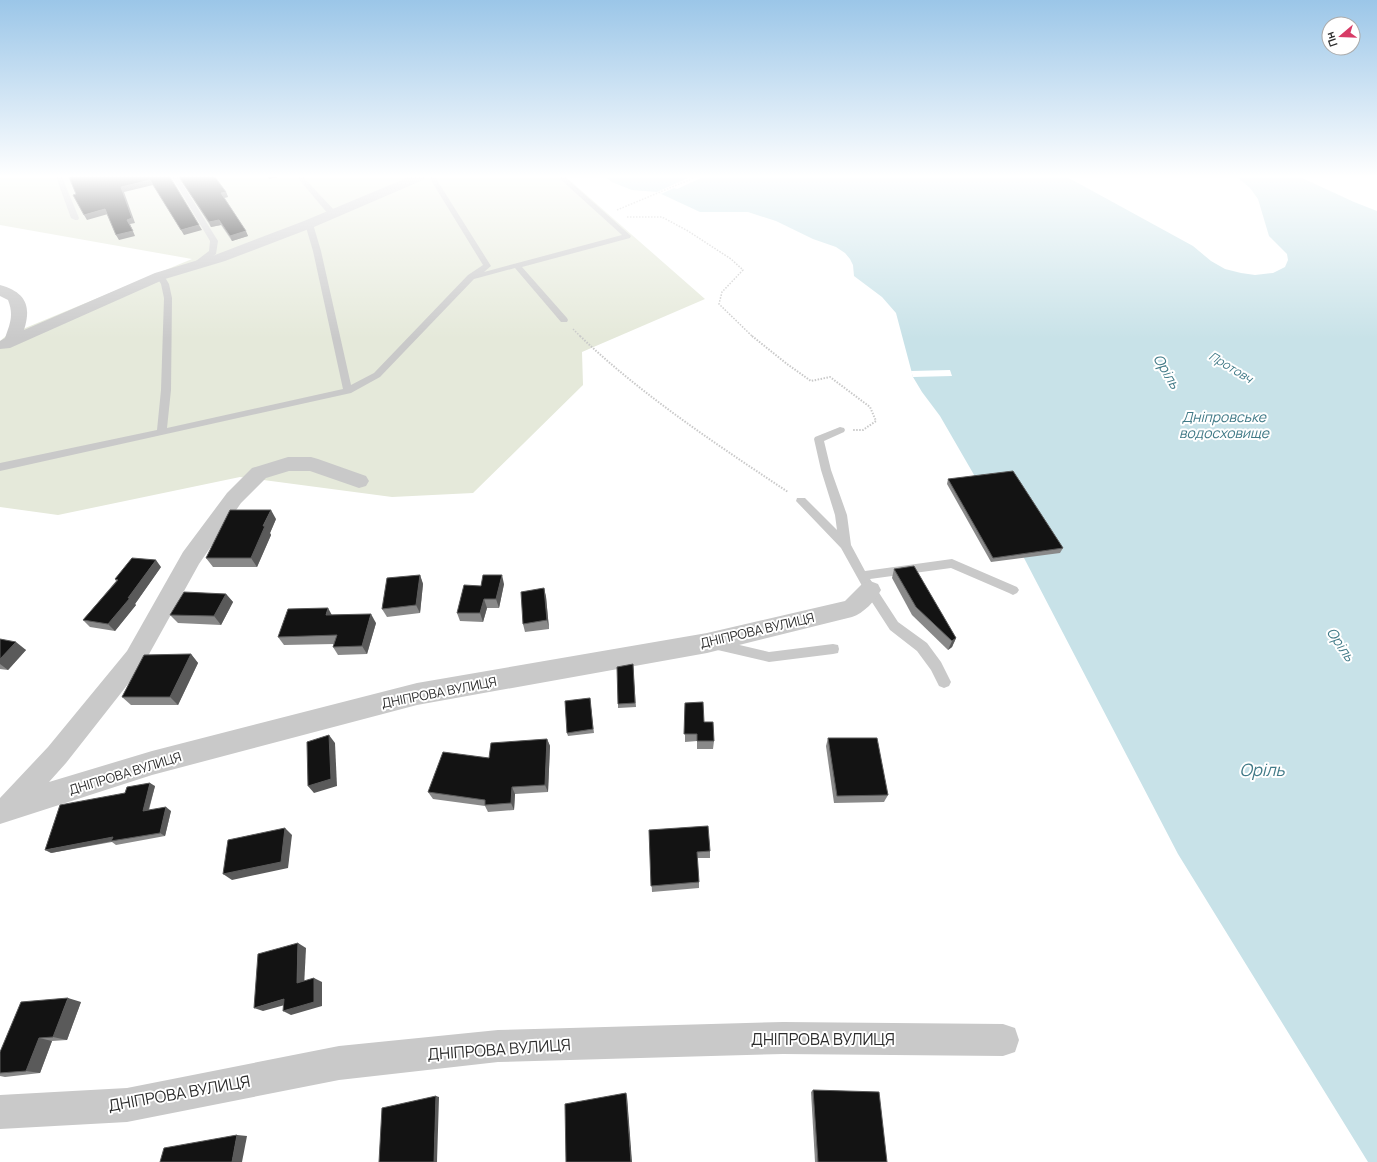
<svg xmlns="http://www.w3.org/2000/svg" width="1377" height="1162" viewBox="0 0 1377 1162" font-family="Manrope,sans-serif">
<rect width="100%" height="100%" fill="#fff"/>
<path fill="#e5e9da" d="M 0,177 L 566,177 L 705,299 L 582,352 L 583,385 L 473,493 L 392,497 L 240,477 L 58,515 L 0,507 L 0,341 L 6,336 L 192,259 L 0,225 Z"/>
<path fill="#c8e2e8" d="M 605,177 L 1067,177 L 1193,246 L 1211,261 L 1225,269 L 1241,273 L 1255,275 L 1273,273 L 1285,267 L 1288,260 L 1287,254 L 1269,236 L 1258,199 L 1250,188 L 1237,177 L 1300,177 L 1354,202 L 1377,211 L 1377,1162 L 1368,1162 L 1178,854 L 1024,558 L 977,480 L 940,416 L 922,392 L 913,377 L 896,313 L 882,297 L 854,276 L 853,265 L 850,259 L 845,253 L 836,247 L 813,239 L 776,221 L 748,212 L 700,212 L 657,192 L 632,190 L 612,182 Z"/>
<g fill="#fff">
<path d="M 690,177 L 703,177 L 677,189 L 674,188 L 661,194 L 657,192 Z"/>
<path d="M 950,370 L 952,376 L 913,377 L 911,371 Z"/>
</g>
<g fill="none" stroke-linecap="round" stroke-linejoin="round">
<g stroke="#c9c9c9" stroke-width="1.5" stroke-dasharray="1.5 1.5" stroke-linecap="butt">
<path d="M 617,210 L 696,177"/>
<path d="M 627,217 L 662,217 L 688,231 L 731,259 L 743,270 L 722,292 L 719,304 L 753,337"/>
<path d="M 573,329 L 581,337"/>
</g>
<g stroke="#c9c9c9" stroke-width="2" stroke-dasharray="1.5 1.5" stroke-linecap="butt">
<path d="M 580,336 C 643,396 716,444 788,492"/>
<path d="M 752,336 L 787,364 L 811,381 L 830,377 L 870,407 L 876,421 L 863,430 L 853,430"/>
</g>
<g fill="#c9c9c9" fill-rule="evenodd">
<path d="M 56,177 L 62,177 L 79,218 L 78,220 L 75,220 L 71,218 Z"/>
<path d="M 172,177 L 178,177 L 218,241 L 216,254 L 199,266 L 193,266 L 192,264 L 209,251 L 210,241 Z"/>
<path d="M 297,177 L 303,177 L 335,211 L 335,215 L 329,215 Z"/>
<path d="M 429,177 L 435,177 L 491,266 L 484,272 L 622,235 L 558,177 L 565,177 L 631,236 L 630,238 L 522,267 L 567,318 L 568,320 L 567,322 L 561,322 L 515,268 L 474,279 L 380,377 L 351,393 L 0,471 L 0,463 L 157,430 L 161,390 L 164,298 L 161,284 L 156,276 L 160,274 L 163,274 L 169,284 L 172,298 L 171,390 L 167,428 L 343,389 L 313,251 L 305,224 L 306,222 L 312,222 L 313,224 L 321,251 L 351,385 L 374,373 L 468,275 L 483,265 Z"/>
<path d="M 840,427 L 844,428 L 845,430 L 844,432 L 824,441 L 831,470 L 847,515 L 851,545 L 865,571 L 952,559 L 1017,587 L 1019,590 L 1017,593 L 1013,595 L 1009,593 L 951,568 L 870,579 L 898,622 L 927,643 L 941,662 L 951,682 L 949,686 L 944,688 L 939,686 L 931,670 L 917,651 L 890,630 L 866,593 L 841,548 L 796,501 L 797,498 L 805,498 L 837,530 L 835,515 L 821,470 L 814,439 L 815,437 Z"/>
<path d="M 714,639 L 769,652 L 833,644 L 838,645 L 839,649 L 838,653 L 833,654 L 769,662 L 709,648 L 708,644 L 709,640 Z"/>
</g>
<g fill="#c9c9c9" fill-rule="evenodd">
<path d="M 409,177 L 425,177 L 423,180 L 314,227 L 225,261 L 165,279 L 10,348 L 0,349 L 0,341 L 5,338 C 10,324 14,315 8,300 L 0,296 L 0,285 C 25,292 32,305 24,330 L 155,273 L 215,255 L 304,221 Z"/>
<path d="M 288,457 L 311,457 L 318,459 L 366,476 L 369,481 L 366,486 L 359,488 L 310,471 L 289,471 L 266,478 L 241,503 L 199,564 L 143,665 L 66,763 L 49,782 L 152,751 L 417,683 L 707,633 L 845,601 L 862,584 L 870,581 L 878,584 L 881,590 C 875,601 864,613 852,617 L 707,653 L 417,705 L 152,775 L 0,824 L 0,798 L 48,747 L 127,651 L 183,552 L 227,493 L 252,468 Z"/>
<path d="M 783,1022 L 1003,1024 L 1015,1028 L 1019,1040 L 1015,1052 L 1003,1056 L 783,1054 L 498,1062 L 339,1080 L 127,1122 L 0,1129 L 0,1095 L 127,1088 L 339,1046 L 498,1030 Z"/>
</g>
</g>
<g fill="#898989">
<path d="M 179,177 L 215,177 L 226,192 L 228,197 L 224,198 L 248,236 L 232,241 L 221,225 L 211,227 Z"/>
<path d="M 948,479 L 1063,548 L 1060,553 L 991,562 L 947,484 Z"/>
<path d="M 276,519 L 270,533 L 271,535 L 257,567 L 213,567 L 206,558 Z"/>
<path d="M 161,567 L 135,604 L 136,605 L 115,631 L 90,627 L 83,620 L 116,581 L 115,579 Z"/>
<path d="M 894,569 L 956,638 L 952,647 L 948,650 L 912,615 L 892,578 Z"/>
<path d="M 420,575 L 423,584 L 420,613 L 387,617 L 382,609 Z"/>
<path d="M 504,584 L 499,608 L 487,608 L 483,622 L 460,621 L 457,613 L 481,586 Z"/>
<path d="M 544,588 L 546,597 L 549,629 L 525,632 L 523,624 Z"/>
<path d="M 226,594 L 233,602 L 221,625 L 178,623 L 170,615 Z"/>
<path d="M 332,615 L 376,623 L 367,654 L 338,655 L 333,647 L 334,644 L 284,645 L 278,637 Z"/>
<path d="M 0,639 L 26,650 L 8,670 L 0,669 Z"/>
<path d="M 191,654 L 198,663 L 178,705 L 131,705 L 122,697 Z"/>
<path d="M 633,664 L 636,707 L 618,708 L 618,704 Z"/>
<path d="M 590,698 L 594,733 L 568,736 L 567,733 Z"/>
<path d="M 685,703 L 714,741 L 713,749 L 697,749 L 697,741 L 685,742 Z"/>
<path d="M 828,738 L 888,795 L 884,802 L 834,803 L 826,746 Z"/>
<path d="M 547,739 L 550,746 L 548,792 L 515,794 L 514,810 L 488,812 L 485,806 L 433,799 L 428,792 L 489,758 Z"/>
<path d="M 155,786 L 149,810 L 171,811 L 165,836 L 116,845 L 112,842 L 51,853 L 125,793 Z"/>
<path d="M 649,830 L 710,851 L 710,858 L 697,858 L 699,882 L 699,888 L 652,892 Z"/>
<path d="M 81,1002 L 67,1040 L 52,1041 L 40,1073 L 5,1077 L 0,1076 L 0,1052 Z"/>
<path d="M 813,1090 L 887,1162 L 815,1162 L 811,1092 Z"/>
</g>
<g fill="#5a5a5a">
<path d="M 268,177 L 278,177 L 269,179 Z"/>
<path d="M 150,180 L 153,185 L 124,192 L 135,223 L 130,224 L 135,236 L 119,240 L 116,235 L 127,220 L 121,187 Z"/>
<path d="M 226,192 L 228,197 L 223,198 L 221,193 Z"/>
<path d="M 105,209 L 108,214 L 87,220 L 84,215 Z"/>
<path d="M 219,220 L 221,225 L 211,227 L 209,222 Z"/>
<path d="M 199,225 L 202,230 L 184,235 L 181,230 Z"/>
<path d="M 246,231 L 248,236 L 232,241 L 230,236 Z"/>
<path d="M 271,510 L 276,519 L 270,533 L 271,535 L 257,567 L 251,558 L 263,526 Z"/>
<path d="M 156,560 L 161,567 L 135,604 L 136,605 L 115,631 L 108,624 L 128,598 Z"/>
<path d="M 420,575 L 423,584 L 420,613 L 416,605 Z"/>
<path d="M 502,575 L 504,584 L 499,608 L 496,599 Z"/>
<path d="M 544,588 L 546,597 L 549,629 L 547,620 Z"/>
<path d="M 226,594 L 233,602 L 221,625 L 214,616 Z"/>
<path d="M 484,599 L 487,608 L 483,622 L 480,613 Z"/>
<path d="M 328,608 L 333,617 L 326,615 Z"/>
<path d="M 371,614 L 376,623 L 367,654 L 362,646 Z"/>
<path d="M 956,638 L 952,647 L 948,650 L 952,641 Z"/>
<path d="M 16,642 L 26,650 L 8,670 L 0,664 L 0,659 Z"/>
<path d="M 191,654 L 198,663 L 178,705 L 170,697 Z"/>
<path d="M 329,735 L 335,743 L 337,786 L 314,793 L 308,786 Z"/>
<path d="M 547,739 L 550,746 L 548,792 L 545,785 Z"/>
<path d="M 150,783 L 155,786 L 147,815 L 143,811 Z"/>
<path d="M 512,787 L 515,794 L 514,810 L 511,803 Z"/>
<path d="M 166,807 L 171,811 L 165,836 L 160,833 Z"/>
<path d="M 285,828 L 292,835 L 288,868 L 232,880 L 223,874 Z"/>
<path d="M 113,837 L 118,840 L 51,853 L 45,850 Z"/>
<path d="M 298,943 L 306,948 L 304,987 L 297,983 Z"/>
<path d="M 314,978 L 322,982 L 322,1006 L 291,1015 L 283,1011 Z"/>
<path d="M 68,998 L 81,1002 L 67,1040 L 53,1037 Z"/>
<path d="M 284,999 L 292,1003 L 263,1011 L 254,1008 Z"/>
<path d="M 39,1038 L 52,1041 L 40,1073 L 26,1071 Z"/>
<path d="M 626,1093 L 627,1096 L 632,1162 L 631,1162 Z"/>
<path d="M 436,1096 L 439,1097 L 437,1162 L 434,1162 Z"/>
<path d="M 237,1135 L 247,1136 L 242,1162 L 232,1162 Z"/>
</g>
<g fill="#131313" stroke="#5a5a5a">
<path d="M 69,177 L 170,177 L 199,225 L 181,230 L 150,180 L 121,187 L 132,218 L 127,220 L 133,231 L 116,235 L 105,209 L 84,215 L 73,195 L 76,194 Z"/>
<path d="M 179,177 L 215,177 L 226,192 L 221,193 L 246,231 L 230,236 L 219,220 L 209,222 Z"/>
<path d="M 1013,471 L 1063,548 L 993,558 L 948,479 Z"/>
<path d="M 230,510 L 271,510 L 263,526 L 265,526 L 251,558 L 206,558 Z"/>
<path d="M 132,558 L 156,560 L 128,598 L 130,598 L 108,624 L 83,620 L 118,580 L 115,579 Z"/>
<path d="M 914,566 L 956,638 L 952,641 L 916,607 L 894,569 Z"/>
<path d="M 420,575 L 416,605 L 382,609 L 387,578 Z"/>
<path d="M 483,575 L 502,575 L 496,599 L 484,599 L 480,613 L 457,613 L 464,585 L 481,586 Z"/>
<path d="M 544,588 L 547,620 L 523,624 L 521,592 Z"/>
<path d="M 184,592 L 226,594 L 214,616 L 170,615 Z"/>
<path d="M 328,608 L 326,615 L 371,614 L 362,646 L 333,647 L 337,635 L 278,637 L 288,609 Z"/>
<path d="M 0,639 L 16,642 L 0,659 Z"/>
<path d="M 191,654 L 170,697 L 122,697 L 144,655 Z"/>
<path d="M 633,664 L 635,703 L 618,704 L 617,667 Z"/>
<path d="M 590,698 L 593,729 L 567,733 L 565,701 Z"/>
<path d="M 703,702 L 704,722 L 713,722 L 714,741 L 697,741 L 697,734 L 684,734 L 685,703 Z"/>
<path d="M 329,735 L 331,779 L 308,786 L 307,742 Z"/>
<path d="M 828,738 L 877,738 L 888,795 L 837,796 Z"/>
<path d="M 547,739 L 545,785 L 512,787 L 511,803 L 485,805 L 485,800 L 428,792 L 443,752 L 489,758 L 491,743 Z"/>
<path d="M 150,783 L 143,811 L 166,807 L 160,833 L 111,841 L 113,837 L 45,850 L 60,805 L 125,793 L 127,787 Z"/>
<path d="M 708,826 L 710,851 L 697,852 L 699,882 L 651,886 L 649,830 Z"/>
<path d="M 285,828 L 281,862 L 223,874 L 228,840 Z"/>
<path d="M 298,943 L 297,983 L 314,978 L 314,1002 L 283,1011 L 284,999 L 254,1008 L 258,954 Z"/>
<path d="M 68,998 L 53,1037 L 39,1038 L 26,1071 L 0,1073 L 0,1052 L 21,1002 Z"/>
<path d="M 813,1090 L 879,1092 L 887,1162 L 818,1162 Z"/>
<path d="M 626,1093 L 631,1162 L 566,1162 L 565,1104 Z"/>
<path d="M 436,1096 L 434,1162 L 379,1162 L 382,1108 Z"/>
<path d="M 237,1135 L 232,1162 L 160,1162 L 164,1148 Z"/>
</g>
<linearGradient id="sky" x2="0" y2="1"><stop stop-color="#9bc6e8"/><stop offset="0.52" stop-color="#fff"/><stop offset="1" stop-color="#fff" stop-opacity="0"/></linearGradient>
<rect width="1377" height="339" fill="url(#sky)"/>
<g text-anchor="middle" dominant-baseline="central" stroke-width="4" stroke-linejoin="round" paint-order="stroke">
<g font-size="12" font-style="italic" fill="#417a87" stroke="#fff">
<text transform="translate(1231 367) rotate(31)">Протовч</text>
</g>
<g font-size="13" fill="#2c2c2c" stroke="#fff">
<text transform="translate(757 630) rotate(-13)">ДНІПРОВА ВУЛИЦЯ</text>
<text transform="translate(439 692) rotate(-11)">ДНІПРОВА ВУЛИЦЯ</text>
<text transform="translate(125 773) rotate(-17)">ДНІПРОВА ВУЛИЦЯ</text>
</g>
<g font-size="14" font-style="italic" fill="#417a87" stroke="#fff">
<text transform="translate(1167 371) rotate(59)">Оріль</text>
<text x="1224" y="416">Дніпровське<tspan x="1224" dy="16">водосховище</tspan></text>
<text transform="translate(1341 644) rotate(56)">Оріль</text>
</g>
<g font-size="16" fill="#2c2c2c" stroke="#fff">
<text x="823" y="1039">ДНІПРОВА ВУЛИЦЯ</text>
<text transform="translate(499 1049) rotate(-4)">ДНІПРОВА ВУЛИЦЯ</text>
<text transform="translate(179 1093) rotate(-10)">ДНІПРОВА ВУЛИЦЯ</text>
</g>
<g font-size="17" font-style="italic" fill="#417a87" stroke="#fff">
<text x="1262" y="769">Орiль</text>
</g>
</g>
<g transform="translate(1341 36) rotate(251)"><circle r="19" fill="#ffffff" stroke="#ababab"/>
<path d="M0-3L7 15L0 10L-7 15Z" fill="#d73b66"/>
<text y="-6" font-size="11" font-weight="bold" text-anchor="middle" fill="#2c2c2c">Пн</text>
</g>
</svg>
